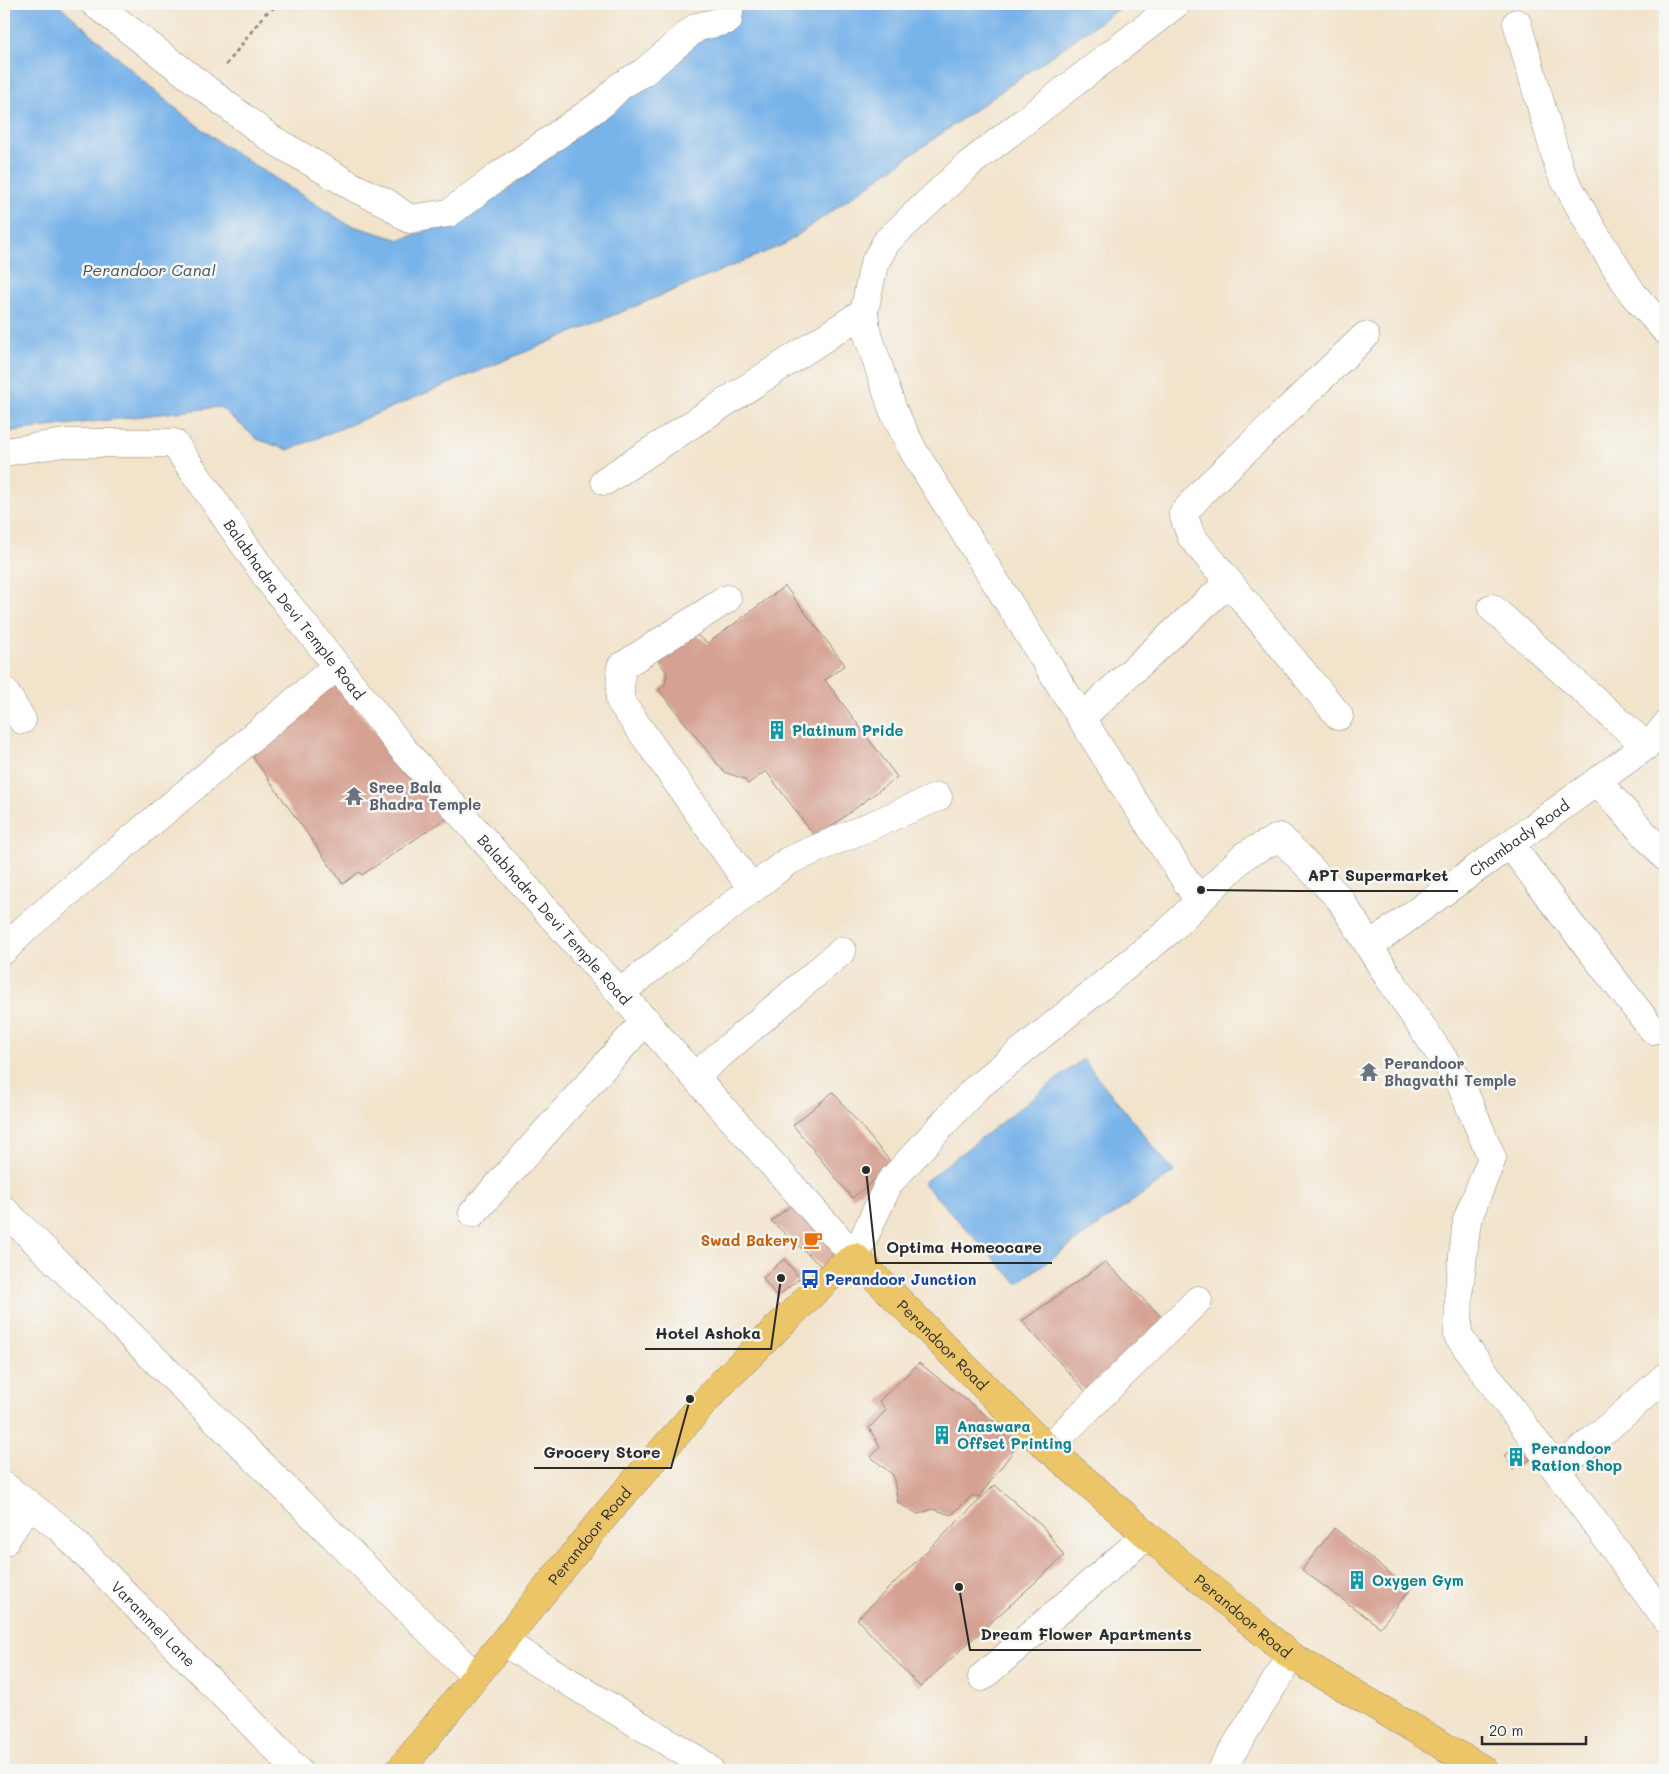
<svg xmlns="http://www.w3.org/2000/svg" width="1669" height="1774" viewBox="0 0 1669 1774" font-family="Mali,sans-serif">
<rect width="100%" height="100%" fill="#f6f6f2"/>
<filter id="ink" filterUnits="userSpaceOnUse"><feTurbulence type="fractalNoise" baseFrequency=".02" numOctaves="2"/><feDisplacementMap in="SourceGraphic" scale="10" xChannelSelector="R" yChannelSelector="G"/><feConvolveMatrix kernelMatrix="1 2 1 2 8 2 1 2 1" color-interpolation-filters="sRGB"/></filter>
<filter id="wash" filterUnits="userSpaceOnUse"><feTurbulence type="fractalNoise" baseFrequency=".0096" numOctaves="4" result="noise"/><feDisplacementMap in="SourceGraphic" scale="20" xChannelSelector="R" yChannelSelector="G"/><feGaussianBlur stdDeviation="1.12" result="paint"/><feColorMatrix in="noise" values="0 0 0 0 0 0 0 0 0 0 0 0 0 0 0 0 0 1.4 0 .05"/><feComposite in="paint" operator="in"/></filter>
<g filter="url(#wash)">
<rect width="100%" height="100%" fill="#f2e3cb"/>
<g fill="#78b3e9" stroke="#526f8a">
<path d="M 4,4 L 58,4 L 164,99 L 220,143 L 347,224 L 400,240 L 477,213 L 748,4 L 1125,4 L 785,244 L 347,426 L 288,450 L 257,439 L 220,407 L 4,432 Z"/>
<path d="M 1083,1059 L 1174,1172 L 1017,1283 L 923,1183 Z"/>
</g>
<g id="blocks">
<g fill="#d5a192">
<path d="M 785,586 L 845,665 L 825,680 L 897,777 L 816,838 L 766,771 L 748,784 L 744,779 L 724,772 L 659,690 L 665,685 L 667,673 L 658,660 L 696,635 L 708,643 Z"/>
<path d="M 334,683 L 448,817 L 362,875 L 359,872 L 343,884 L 247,749 Z"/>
<path d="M 833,1092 L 893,1165 L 852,1198 L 793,1125 Z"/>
<path d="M 798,1200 L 851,1258 L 830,1274 L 771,1221 Z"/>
<path d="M 784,1259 L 800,1278 L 777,1297 L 763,1278 Z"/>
<path d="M 1105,1262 L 1165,1320 L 1089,1395 L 1022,1321 Z"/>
<path d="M 919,1363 L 1020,1442 L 979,1497 L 973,1495 L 951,1515 L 933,1509 L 918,1514 L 898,1503 L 893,1475 L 871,1457 L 880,1447 L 869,1428 L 886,1410 L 879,1401 Z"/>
<path d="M 1518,1447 L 1530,1460 L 1513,1469 L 1504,1455 Z"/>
<path d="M 995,1485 L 1044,1528 L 1064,1556 L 920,1687 L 857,1619 Z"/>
<path d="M 1334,1528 L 1410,1590 L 1380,1627 L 1302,1570 Z"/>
</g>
</g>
</g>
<g filter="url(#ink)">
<use href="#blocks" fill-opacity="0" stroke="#8e877b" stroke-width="1"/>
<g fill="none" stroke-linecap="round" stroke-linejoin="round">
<g stroke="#8e877b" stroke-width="29">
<g id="minor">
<path d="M 95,4 L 270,138 L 357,189 L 387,203 L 409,219 L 449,213 L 497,177 L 603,103 L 620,86 L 644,72 L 697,27 L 728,20 L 730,4"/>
<path d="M 1176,4 L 968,165 L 887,241 L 874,264 L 864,312 L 866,329 L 893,410 L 914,452 L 1124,786 L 1199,901"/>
<path d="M 1517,23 L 1560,171 L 1592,229 L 1633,294 L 1665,330"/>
<path id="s1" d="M 4,452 L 64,443 L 174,443 L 271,583 L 403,749 L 855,1257 L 889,1183 L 975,1089 L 1169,931 L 1245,855 L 1280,837 L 1340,899 L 1387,975 L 1461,1085 L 1492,1158 L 1467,1220 L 1459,1290 L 1458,1336 L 1665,1618"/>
<path d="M 605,481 L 864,312"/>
<path d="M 727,599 L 621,667 L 620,701 L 752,889"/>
<path d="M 1492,608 L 1646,746"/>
<path d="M 4,691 L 22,720"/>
<path d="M 1339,716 L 1191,536 L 1183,514 L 1203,491 L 1365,336"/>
<path d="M 1081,718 L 1229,582"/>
<path d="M 1597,781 L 1665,857"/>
<path d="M 1510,844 L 1553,902 L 1653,1030"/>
<path id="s2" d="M 1369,946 L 1646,746 L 1655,739 L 1665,726"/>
<path d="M 4,950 L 26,928 L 337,666"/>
<path d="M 621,992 L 788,861 L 938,797"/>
<path d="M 695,1076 L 842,951"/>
<path d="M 4,1210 L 475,1676"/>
<path d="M 473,1213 L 646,1020"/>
<path d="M 1048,1448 L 1198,1300"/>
<path d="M 1557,1470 L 1618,1419 L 1665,1377"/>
<path id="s3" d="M 4,1486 L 60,1528 L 297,1770"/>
<path d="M 4,1542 L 29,1504"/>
<path d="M 503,1642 L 699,1761 L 710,1770"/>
<path d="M 982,1677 L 1147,1535"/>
<path d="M 1221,1770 L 1291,1656"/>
</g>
</g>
<g stroke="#8e877b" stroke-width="29">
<g id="major">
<path id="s4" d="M 400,1770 L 607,1513 L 718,1387 L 788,1317 L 839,1268 L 855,1257 L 1031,1433 L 1147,1535 L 1291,1656 L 1484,1770"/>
</g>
</g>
<path stroke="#8e877b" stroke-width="3" stroke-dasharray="4 4" stroke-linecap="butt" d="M 226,65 L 265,14 L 279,4"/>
<use href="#minor" stroke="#fff" stroke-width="28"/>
<use href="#major" stroke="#edc569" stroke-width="28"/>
</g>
</g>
<defs>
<g id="building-bare" transform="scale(1.5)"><path d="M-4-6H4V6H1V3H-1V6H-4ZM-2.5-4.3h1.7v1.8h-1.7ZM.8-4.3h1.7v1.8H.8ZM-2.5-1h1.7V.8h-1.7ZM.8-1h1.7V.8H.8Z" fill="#0f9aa8" stroke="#f6f6f2" stroke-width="2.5" paint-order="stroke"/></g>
<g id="temple-bare" transform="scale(1.5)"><path d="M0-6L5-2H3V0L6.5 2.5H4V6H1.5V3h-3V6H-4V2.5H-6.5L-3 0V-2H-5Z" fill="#6b7280" stroke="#f6f6f2" stroke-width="2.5" paint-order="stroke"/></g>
<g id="cafe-bare" transform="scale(1.5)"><path d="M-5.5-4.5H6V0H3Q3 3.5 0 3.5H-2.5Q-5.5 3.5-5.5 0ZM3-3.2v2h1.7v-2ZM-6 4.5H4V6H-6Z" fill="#e8710a" stroke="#f6f6f2" stroke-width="2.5" paint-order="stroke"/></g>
<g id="bus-bare" transform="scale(1.5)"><path d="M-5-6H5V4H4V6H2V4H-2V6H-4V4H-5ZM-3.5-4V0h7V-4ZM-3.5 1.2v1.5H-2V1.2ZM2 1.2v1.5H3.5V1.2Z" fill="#1a4fb4" stroke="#f6f6f2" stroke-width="2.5" paint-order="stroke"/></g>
</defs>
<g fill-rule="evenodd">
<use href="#building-bare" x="777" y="730"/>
<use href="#temple-bare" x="354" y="796"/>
<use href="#temple-bare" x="1369" y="1072"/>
<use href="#cafe-bare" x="813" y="1240"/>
<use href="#bus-bare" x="810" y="1279"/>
<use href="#building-bare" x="942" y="1435"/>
<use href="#building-bare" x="1516" y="1457"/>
<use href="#building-bare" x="1357" y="1580"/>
</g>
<g text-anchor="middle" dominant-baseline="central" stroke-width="5" stroke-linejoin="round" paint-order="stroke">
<g font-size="15" fill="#2b2b2b" stroke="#f6f6f2">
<text stroke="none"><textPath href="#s1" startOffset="376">Balabhadra Devi Temple Road</textPath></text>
<text stroke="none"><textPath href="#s2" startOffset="185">Chambady Road</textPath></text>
<text stroke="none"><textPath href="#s1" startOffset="781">Balabhadra Devi Temple Road</textPath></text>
<text stroke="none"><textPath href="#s4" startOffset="811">Perandoor Road</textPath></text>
<text stroke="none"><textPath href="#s4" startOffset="301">Perandoor Road</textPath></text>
<text stroke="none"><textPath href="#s4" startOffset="1216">Perandoor Road</textPath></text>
<text stroke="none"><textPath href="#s3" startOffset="204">Varammel Lane</textPath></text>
</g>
<g font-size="15" font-weight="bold" fill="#0d838f" stroke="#f6f6f2" text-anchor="start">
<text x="792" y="730">Platinum Pride</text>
<text x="957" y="1426">Anaswara<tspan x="957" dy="17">Offset Printing</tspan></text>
<text x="1531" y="1448">Perandoor<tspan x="1531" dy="17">Ration Shop</tspan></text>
<text x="1372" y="1580">Oxygen Gym</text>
</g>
<g font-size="15" font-weight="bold" fill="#5b616d" stroke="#f6f6f2" text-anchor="start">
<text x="369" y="787">Sree Bala<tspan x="369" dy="17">Bhadra Temple</tspan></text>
<text x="1384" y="1063">Perandoor<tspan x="1384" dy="17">Bhagvathi Temple</tspan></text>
</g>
<g font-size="15" font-weight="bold" fill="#c56008" stroke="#f6f6f2" text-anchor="end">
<text x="798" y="1240">Swad Bakery</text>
</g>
<g font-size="15" font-weight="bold" fill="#164399" stroke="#f6f6f2" text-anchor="start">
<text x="825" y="1279">Perandoor Junction</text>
</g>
<g font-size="16" font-style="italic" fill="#425464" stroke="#f6f6f2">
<text x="149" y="269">Perandoor Canal</text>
</g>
</g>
<path fill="none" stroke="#2b2b2b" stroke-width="2" d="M1201 890L1298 891H1458M866 1170L876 1263H1052M781 1278L771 1349H645M690 1399L671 1468H534M959 1587L970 1650H1201"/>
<g fill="#2b2b2b" stroke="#f6f6f2" stroke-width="2">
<circle cx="1201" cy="890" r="5"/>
<circle cx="866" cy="1170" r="5"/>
<circle cx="781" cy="1278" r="5"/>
<circle cx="690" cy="1399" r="5"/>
<circle cx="959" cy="1587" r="5"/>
</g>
<g font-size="16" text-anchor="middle" font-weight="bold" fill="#2b2b2b" stroke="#f6f6f2" stroke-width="5" stroke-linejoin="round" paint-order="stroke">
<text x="1378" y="881">APT Supermarket</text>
<text x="964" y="1253">Optima Homeocare</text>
<text x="708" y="1339">Hotel Ashoka</text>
<text x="602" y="1458">Grocery Store</text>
<text x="1086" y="1640">Dream Flower Apartments</text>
</g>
<rect width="1669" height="1774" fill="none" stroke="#f6f6f2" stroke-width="20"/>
<path d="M1482 1736v8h104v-8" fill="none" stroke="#2b2b2b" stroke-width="2.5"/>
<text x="1489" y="1736" font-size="15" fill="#2b2b2b" stroke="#f6f6f2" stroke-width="4" paint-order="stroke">20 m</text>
</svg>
